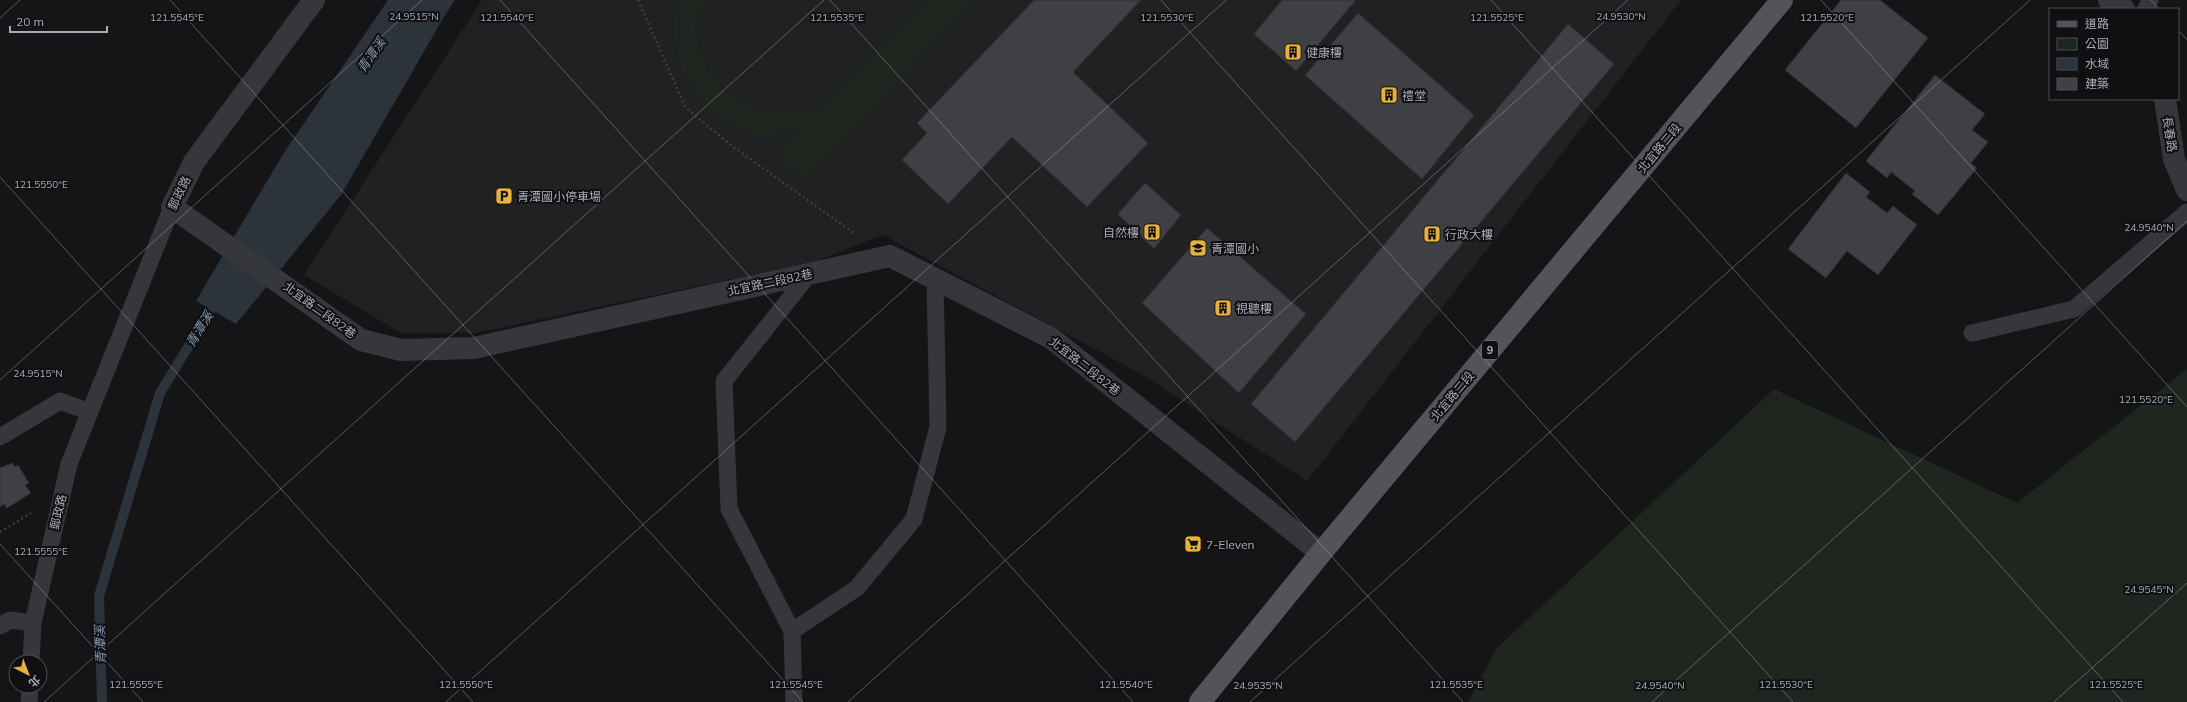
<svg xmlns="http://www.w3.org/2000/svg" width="2187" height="702" viewBox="0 0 2187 702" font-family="Mulish,'Noto Sans TC',sans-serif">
<rect width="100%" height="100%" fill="#151517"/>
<path fill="#212124" d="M 482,0 L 1681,0 L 1307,481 L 1143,375 L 883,235 L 813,262 L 475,333 L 401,333 L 304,275 Z"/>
<g fill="#1f2620">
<path d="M 684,0 L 712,0 L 697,16 L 694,28 L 700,50 L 708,71 L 722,88 L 741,101 L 781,114 L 815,111 L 927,0 L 977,0 L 802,180 L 777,157 L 800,130 L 772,136 L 745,134 L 720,117 L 698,97 L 682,70 L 675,43 L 675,9 Z"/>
<path d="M 2187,369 L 2187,702 L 1468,702 L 1497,648 L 1774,389 L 2017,503 Z"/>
</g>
<path fill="#2c333a" d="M 388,0 L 455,0 L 444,17 L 341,195 L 236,324 L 196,301 L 283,154 Z"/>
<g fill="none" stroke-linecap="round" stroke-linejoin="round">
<path stroke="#2c333a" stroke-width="10" d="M 102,702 L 99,596 L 160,393 L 218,298"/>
</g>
<g fill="#3f4044" stroke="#2f2f33">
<path d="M 1034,0 L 1141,0 L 1073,72 L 1148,143 L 1087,207 L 1012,137 L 948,204 L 902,160 L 927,133 L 917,123 Z"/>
<path d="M 1282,0 L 1356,0 L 1296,71 L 1254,34 Z"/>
<path d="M 1841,0 L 1880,0 L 1928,38 L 1856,128 L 1785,70 Z"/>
<path d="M 1358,13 L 1474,115 L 1422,179 L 1305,75 Z"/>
<path d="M 1568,24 L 1614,64 L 1295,442 L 1251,404 Z"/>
<path d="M 1935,75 L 1985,114 L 1972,130 L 1988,142 L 1971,163 L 1977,168 L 1938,215 L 1912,194 L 1915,191 L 1891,172 L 1887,178 L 1866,161 Z"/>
<path d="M 1846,173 L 1870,192 L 1866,197 L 1887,213 L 1893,206 L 1917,225 L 1878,275 L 1847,251 L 1826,278 L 1788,249 Z"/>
<path d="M 1145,183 L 1181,215 L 1154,249 L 1118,214 Z"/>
<path d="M 1207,228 L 1306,314 L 1239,393 L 1142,303 Z"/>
<path d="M 12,463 L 15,467 L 18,465 L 29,483 L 25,485 L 31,493 L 7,508 L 4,504 L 0,507 L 0,468 Z"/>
</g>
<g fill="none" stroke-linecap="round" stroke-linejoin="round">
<g stroke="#3c3e42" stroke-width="2.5" stroke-dasharray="2 3" stroke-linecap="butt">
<path d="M 638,0 L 685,107 L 732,146 L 855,234"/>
<path d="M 0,532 L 31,513"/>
</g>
<g stroke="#36373b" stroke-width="17">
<path d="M 2146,9 L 2150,0"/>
<path d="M 1972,333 L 2074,309 L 2187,212"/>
<path d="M 0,437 L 60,401 L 90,412"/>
<path d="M 0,626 L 10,620 L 33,623"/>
<path d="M 792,631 L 729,509 L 724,381 L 810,273"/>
<path d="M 31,662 L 33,623 L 69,464 L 172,207"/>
<path d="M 29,702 L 30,686"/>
<path d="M 794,702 L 792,631 L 857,588 L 914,519 L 938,427 L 935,278"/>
</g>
<g stroke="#36373b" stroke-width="22">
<path d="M 314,0 L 194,162 L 172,207 L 361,340 L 401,350 L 474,348 L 890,256 L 1051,338 L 1321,553"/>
<path d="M 2109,0 L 2124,9"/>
<path d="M 2165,99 L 2174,159 L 2187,190"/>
</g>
<path stroke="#53545a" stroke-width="22" d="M 1200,702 L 1321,553 L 1782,0"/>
</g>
<path fill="none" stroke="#a8acb6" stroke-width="1" stroke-opacity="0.45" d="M 170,0 L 803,702M 500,0 L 1133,702M 830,0 L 1463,702M 1161,0 L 1793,702M 1491,0 L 2123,702M 1821,0 L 2187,407M 2151,0 L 2159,9M 0,18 L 20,0M 2178,30 L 2187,40M 0,177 L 473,702M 0,380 L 422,0M 0,544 L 143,702M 44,702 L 824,0M 446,702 L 1226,0M 848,702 L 1628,0M 1250,702 L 2030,0M 1652,702 L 2187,221M 2054,702 L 2187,583"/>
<defs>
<g id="building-square" transform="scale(0.9)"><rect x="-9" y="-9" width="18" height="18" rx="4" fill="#e6b13e" stroke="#101012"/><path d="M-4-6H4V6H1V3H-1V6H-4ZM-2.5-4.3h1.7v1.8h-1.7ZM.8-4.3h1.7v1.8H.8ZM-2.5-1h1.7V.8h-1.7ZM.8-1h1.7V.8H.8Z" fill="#111"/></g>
<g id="parking-square" transform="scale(0.9)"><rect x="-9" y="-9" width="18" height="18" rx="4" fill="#e6b13e" stroke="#101012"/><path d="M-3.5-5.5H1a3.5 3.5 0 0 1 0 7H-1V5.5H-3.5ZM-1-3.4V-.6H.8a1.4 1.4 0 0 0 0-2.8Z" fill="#111"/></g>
<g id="school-square" transform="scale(0.9)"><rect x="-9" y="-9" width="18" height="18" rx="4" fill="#e6b13e" stroke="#101012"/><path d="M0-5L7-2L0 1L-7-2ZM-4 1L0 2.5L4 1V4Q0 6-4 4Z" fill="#111"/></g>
<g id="supermarket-square" transform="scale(0.9)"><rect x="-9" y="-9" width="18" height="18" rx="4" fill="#e6b13e" stroke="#101012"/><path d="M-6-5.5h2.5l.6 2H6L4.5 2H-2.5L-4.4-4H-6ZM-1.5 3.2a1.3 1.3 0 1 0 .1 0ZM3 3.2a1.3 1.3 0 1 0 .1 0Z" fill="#111"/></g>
</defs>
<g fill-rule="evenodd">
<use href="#building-square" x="1293" y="52"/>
<use href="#building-square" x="1389" y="95"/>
<use href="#parking-square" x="504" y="196"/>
<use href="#building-square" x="1152" y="232"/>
<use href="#building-square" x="1432" y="234"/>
<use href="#school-square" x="1198" y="248"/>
<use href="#building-square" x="1223" y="308"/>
<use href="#supermarket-square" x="1193" y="544"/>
</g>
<g text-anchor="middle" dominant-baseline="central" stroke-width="4" stroke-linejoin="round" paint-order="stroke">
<rect fill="#101012" stroke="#7a7d85" stroke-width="1" x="1482" y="341" width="16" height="18" rx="3"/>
<g font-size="11" font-weight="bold" fill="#a8acb6">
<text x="1490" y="350">9</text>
</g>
<g font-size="12" fill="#a8acb6" stroke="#101012" text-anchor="start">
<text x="1306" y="52">健康樓</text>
<text x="1402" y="95">禮堂</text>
<text x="517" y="196">青潭國小停車場</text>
<text x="1139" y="232" text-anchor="end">自然樓</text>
<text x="1445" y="234">行政大樓</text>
<text x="1211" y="248">青潭國小</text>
<text x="1236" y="308">視聽樓</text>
<text x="1206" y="544">7-Eleven</text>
</g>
<g font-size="12" fill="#a8acb6" stroke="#101012">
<text transform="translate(2170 134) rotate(81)">長春路</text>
<text transform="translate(1659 148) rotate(-50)">北宜路二段</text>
<text transform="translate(179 193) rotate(-64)">郵政路</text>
<text transform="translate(770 282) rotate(-12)">北宜路二段82巷</text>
<text transform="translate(320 310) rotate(36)">北宜路二段82巷</text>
<text transform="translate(1085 366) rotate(38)">北宜路二段82巷</text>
<text transform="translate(1452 396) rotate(-50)">北宜路二段</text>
<text transform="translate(58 512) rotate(-77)">郵政路</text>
</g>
<g font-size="13" font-style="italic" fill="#8198af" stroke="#101012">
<text transform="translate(371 55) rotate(-55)">青潭溪</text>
<text transform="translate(199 329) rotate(-58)">青潭溪</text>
<text transform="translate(100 645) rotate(-92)">青潭溪</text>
</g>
</g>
<g font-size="10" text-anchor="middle" fill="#a8acb6" stroke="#101012" stroke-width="4" stroke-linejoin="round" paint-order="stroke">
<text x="414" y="20">24.9515°N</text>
<text x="1621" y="20">24.9530°N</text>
<text x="177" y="21">121.5545°E</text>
<text x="507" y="21">121.5540°E</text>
<text x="837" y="21">121.5535°E</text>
<text x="1167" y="21">121.5530°E</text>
<text x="1497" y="21">121.5525°E</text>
<text x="1827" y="21">121.5520°E</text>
<text x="41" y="188">121.5550°E</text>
<text x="2149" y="231">24.9540°N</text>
<text x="38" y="377">24.9515°N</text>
<text x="2146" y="403">121.5520°E</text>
<text x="41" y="555">121.5555°E</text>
<text x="2149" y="593">24.9545°N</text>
<text x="136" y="688">121.5555°E</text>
<text x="466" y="688">121.5550°E</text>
<text x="796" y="688">121.5545°E</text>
<text x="1126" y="688">121.5540°E</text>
<text x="1456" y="688">121.5535°E</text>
<text x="1786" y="688">121.5530°E</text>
<text x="2116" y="688">121.5525°E</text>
<text x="1258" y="689">24.9535°N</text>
<text x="1660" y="689">24.9540°N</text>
</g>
<rect x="2049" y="8" width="130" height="92" fill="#101012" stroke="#4d4e54"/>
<rect x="2057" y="21" width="20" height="6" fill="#53545a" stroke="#4d4e54"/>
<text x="2085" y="28" font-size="12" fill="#a8acb6">道路</text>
<rect x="2057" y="38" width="20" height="12" fill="#1f2620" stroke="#4d4e54"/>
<text x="2085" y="48" font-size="12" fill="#a8acb6">公園</text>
<rect x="2057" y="58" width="20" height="12" fill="#2c333a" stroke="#4d4e54"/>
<text x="2085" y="68" font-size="12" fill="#a8acb6">水域</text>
<rect x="2057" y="78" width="20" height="12" fill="#3f4044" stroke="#4d4e54"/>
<text x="2085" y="88" font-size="12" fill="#a8acb6">建築</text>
<g transform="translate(28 674) rotate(138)"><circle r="19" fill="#101012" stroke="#4d4e54"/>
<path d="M0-3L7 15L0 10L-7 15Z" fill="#e6b13e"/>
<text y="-6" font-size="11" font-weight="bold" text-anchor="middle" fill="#a8acb6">北</text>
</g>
<path d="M10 26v6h97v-6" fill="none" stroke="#a8acb6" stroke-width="2"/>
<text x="16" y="26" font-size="12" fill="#a8acb6" stroke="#101012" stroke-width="3" paint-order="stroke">20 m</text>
</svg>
